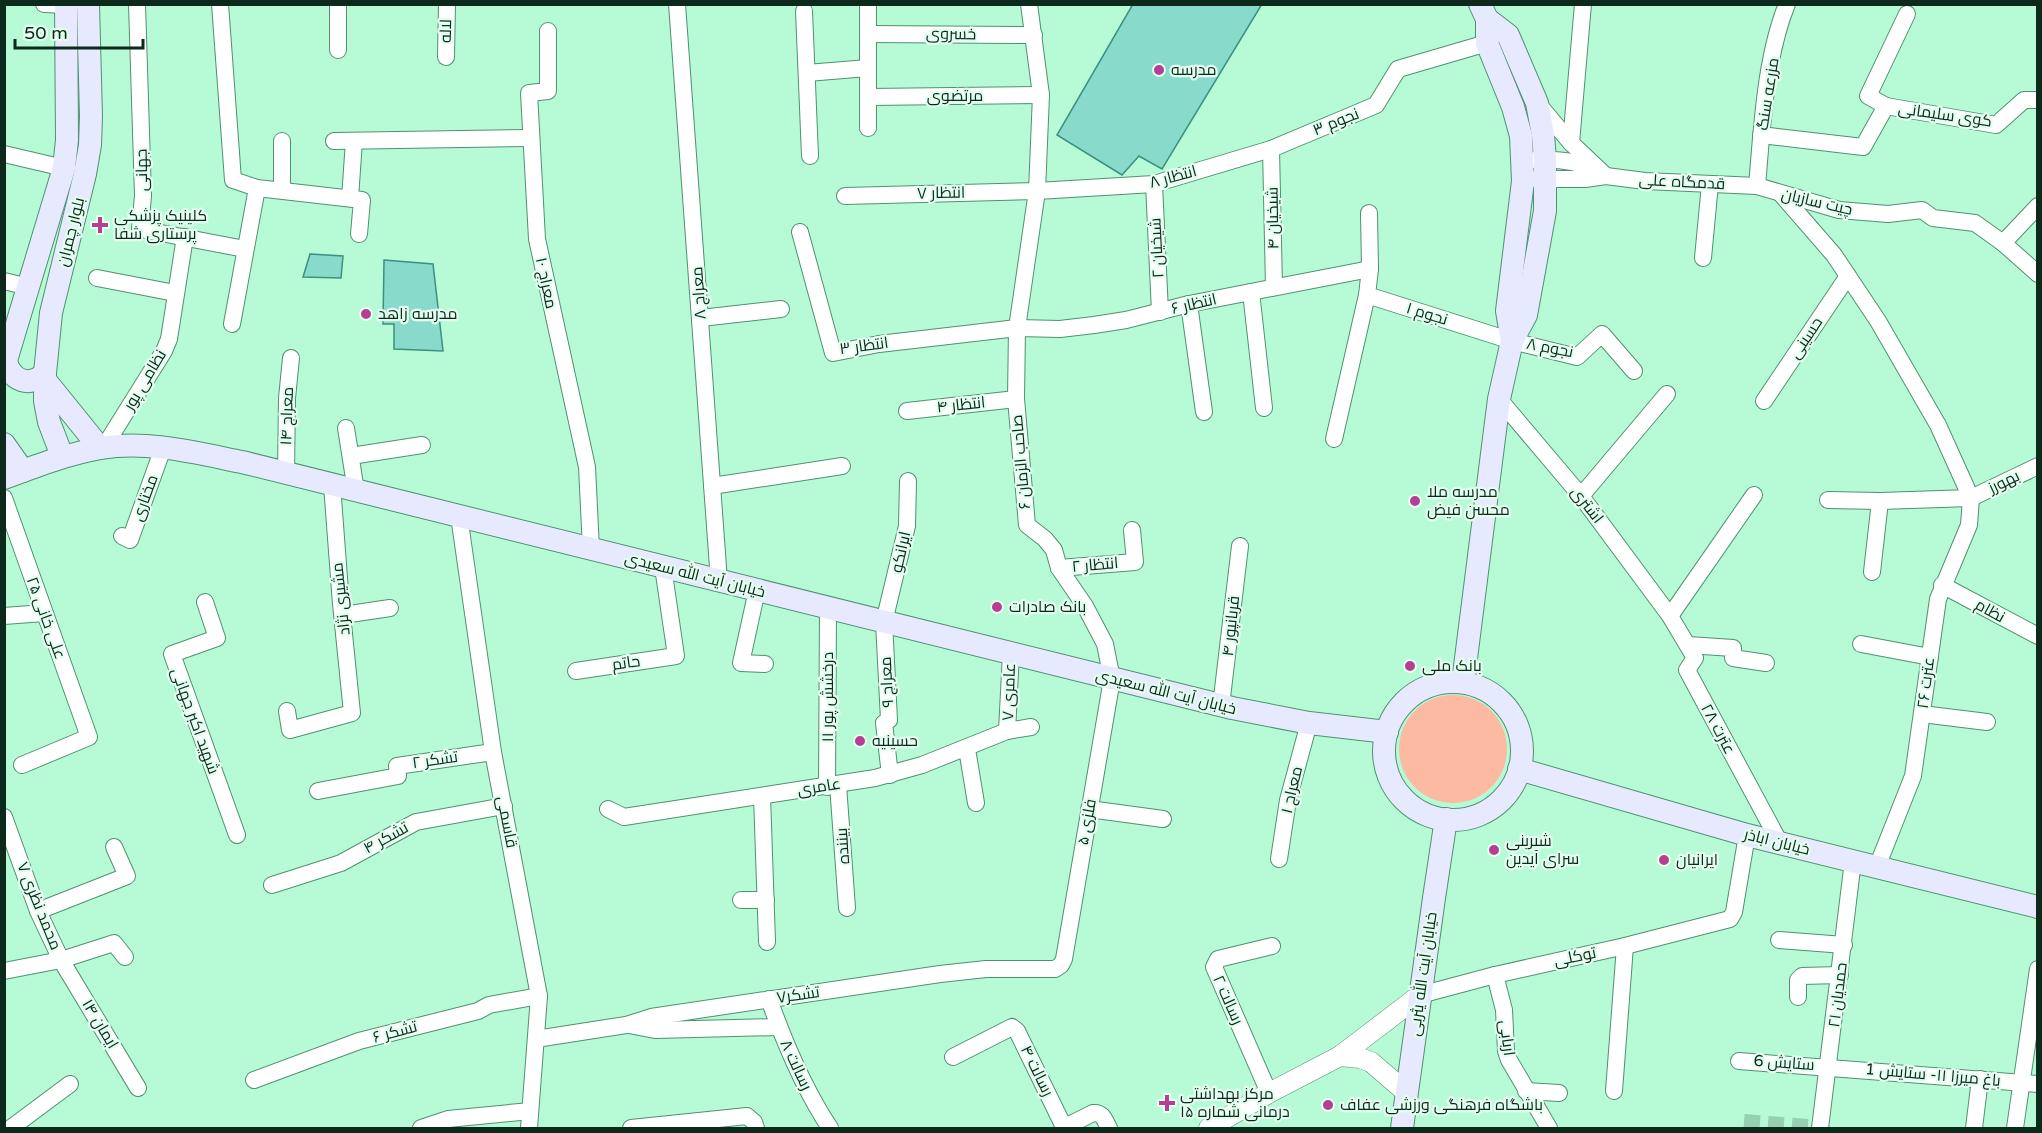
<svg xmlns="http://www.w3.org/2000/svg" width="2042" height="1133" viewBox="0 0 2042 1133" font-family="'Varela Round',Cairo,sans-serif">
<rect width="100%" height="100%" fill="#b7fbd6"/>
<circle fill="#fdbaa2" cx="1453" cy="749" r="54"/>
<g fill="#88dbcb" stroke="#3b9082" stroke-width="1.5">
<path d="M 1133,4 L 1262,4 L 1162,169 L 1139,156 L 1122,175 L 1057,135 Z"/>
<path d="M 310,254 L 343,256 L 341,278 L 303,277 Z"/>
<path d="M 384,260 L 433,264 L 443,351 L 394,349 L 394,324 L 383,324 Z"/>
</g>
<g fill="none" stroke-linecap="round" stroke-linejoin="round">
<path stroke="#95d1b1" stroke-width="16" stroke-dasharray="16 8" stroke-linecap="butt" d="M 1744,1122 L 1820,1128"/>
<g stroke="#4f9170" stroke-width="18">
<g id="minor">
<path d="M 44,4 L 66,5"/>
<path d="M 137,4 L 143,196 L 140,229 L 245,249"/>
<path d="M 220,4 L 233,180 L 257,188 L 362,200 L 359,234"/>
<path d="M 338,4 L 338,50"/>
<path d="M 677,4 L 719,581"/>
<path d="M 804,11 L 810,156"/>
<path d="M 548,31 L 548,91 L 529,93 L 537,239 L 587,467 L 591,549"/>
<path d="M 868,34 L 1034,35"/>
<path d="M 446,57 L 447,4"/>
<path d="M 807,73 L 868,68"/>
<path d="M 868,97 L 1041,95"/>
<path d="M 1539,105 L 1571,143 L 1606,176"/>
<path d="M 1886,106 L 1868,96 L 1907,14"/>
<path d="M 868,128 L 868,6"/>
<path d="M 1761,135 L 1863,147 L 1886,106 L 1996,125 L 2024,100 L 2038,100"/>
<path d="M 334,141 L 530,138"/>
<path d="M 1571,143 L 1583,4"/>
<path d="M 1271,149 L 1274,287"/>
<path d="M 4,154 L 64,168"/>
<path d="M 1535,160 C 1554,159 1578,161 1595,170"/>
<path d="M 1536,179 L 1585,179 L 1606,176 L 1645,181 L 1757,186 L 1839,210 L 1888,214 L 1922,210 L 1933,218 L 1975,223 L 2003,243 L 2038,274"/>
<path d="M 1154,184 L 1160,312"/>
<path d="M 1757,186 C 1762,129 1765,58 1787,4"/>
<path d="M 282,190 L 282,141"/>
<path d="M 1781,194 L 1834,255 L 1878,321 L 1938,425 L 1971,498 L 1969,525 L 1938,599 L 1913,776 L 1877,867"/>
<path d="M 845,196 L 1037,191 L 1154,184 L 1271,149 L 1376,105 L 1398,69 L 1487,43"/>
<path d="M 350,198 L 354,141"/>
<path d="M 1369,213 L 1370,269 L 1367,295 L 1512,341 L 1577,357 L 1602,334 L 1634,371"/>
<path d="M 800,232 L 833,353 L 879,344 L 1017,328 L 1060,329 L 1094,325 L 1126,320 L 1189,304 L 1370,269"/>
<path d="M 2003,243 L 2038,206"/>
<path d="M 1703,258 L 1710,184"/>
<path d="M 97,278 L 175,293"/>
<path d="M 4,281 L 29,287"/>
<path d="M 1251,292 L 1264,408"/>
<path d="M 1189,304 L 1204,412"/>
<path d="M 701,318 L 781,309"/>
<path d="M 232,324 L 257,188"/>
<path d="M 1499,399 L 1581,496 L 1670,616 L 1695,658 L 1687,670 L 1780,843"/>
<path d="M 1764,401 L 1848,276"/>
<path d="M 907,411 L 1016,399"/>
<path d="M 346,428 L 356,491"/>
<path d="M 1334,439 L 1367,295"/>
<path d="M 104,447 L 164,351 L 169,339 L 185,237"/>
<path d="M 351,456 L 422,445"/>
<path d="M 286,473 L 287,398 L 291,358"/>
<path d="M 712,486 L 842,466"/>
<path d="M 1581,496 L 1667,394"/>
<path d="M 4,498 L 89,737 L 22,765"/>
<path d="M 1828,500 L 1880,501 L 1971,498 L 2038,466"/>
<path d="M 459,516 L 493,752 L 539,996 L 529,1128"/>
<path d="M 122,536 L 130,540 L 163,448"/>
<path d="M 1059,568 L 1135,562 L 1132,530"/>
<path d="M 1872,572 L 1880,501"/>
<path d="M 1942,585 L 2038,636"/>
<path d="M 757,590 L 741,663 L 765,664"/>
<path d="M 205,602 L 217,638 L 172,654 L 237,835"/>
<path d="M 343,615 L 390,608"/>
<path d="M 4,616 L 44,613"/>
<path d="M 1670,616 L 1754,495"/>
<path d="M 1861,644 L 1930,657"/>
<path d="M 1688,645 L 1733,648 L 1733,658 L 1766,663"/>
<path d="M 576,671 L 676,656 L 663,567"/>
<path d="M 1221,706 L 1240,546"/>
<path d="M 287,711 L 290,730 L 352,713 L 341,604 L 332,485"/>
<path d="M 1922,714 L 1987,722"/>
<path d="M 1007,731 L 1011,653"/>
<path d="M 967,749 L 976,803"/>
<path d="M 890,775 L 884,723 L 889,720 L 884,622 L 907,526 L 908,481"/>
<path d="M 838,785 L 847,908"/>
<path d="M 827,787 L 828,608"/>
<path d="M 318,791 L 398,776 L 397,766 L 493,752"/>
<path d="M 762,796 L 767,942"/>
<path d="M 608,809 L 624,817 L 875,778 L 922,765 L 1007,731 L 1031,727"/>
<path d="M 1089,809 L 1163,819"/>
<path d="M 4,817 L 38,911 L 61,960 L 138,1088"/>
<path d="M 1279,859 L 1288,800 L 1309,723"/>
<path d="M 272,885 L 341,863 L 416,822 L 504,806"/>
<path d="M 741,900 L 766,900"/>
<path d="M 38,911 L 127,876 L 114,847"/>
<path d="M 1779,940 L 1844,945"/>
<path d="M 4,971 L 61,960 L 114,943 L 125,957"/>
<path d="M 1495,975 L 1504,1010 L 1506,1051 L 1509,1060 L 1549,1128"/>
<path d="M 1420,995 L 1495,975 L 1625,946 L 1730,919 L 1734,912 L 1747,835"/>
<path d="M 1798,997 L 1798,980 L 1802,976 L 1840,975"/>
<path d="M 769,999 C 785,1044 804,1089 830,1128"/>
<path d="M 629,1025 L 655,1030 L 779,1027"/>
<path d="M 536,1039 L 626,1025 L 651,1017 L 940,974 L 986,969 L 1055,969 L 1061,965 L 1064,959 L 1112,679 L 1105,644 L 1085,606 L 1059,568 L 1054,550 L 1045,539 L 1027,525 L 1016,399 L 1017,328 L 1037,191 L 1041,95 L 1029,4"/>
<path d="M 953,1057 L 1012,1027 L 1017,1031 L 1062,1123 L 1069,1125 L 1093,1113 C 1103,1112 1105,1121 1109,1128"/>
<path d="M 1739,1061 L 2038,1084"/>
<path d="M 254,1080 L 359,1041 L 478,1011 L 489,1005 L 539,996"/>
<path d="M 1526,1091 L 1559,1093"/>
<path d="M 1614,1091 L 1625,946"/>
<path d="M 1269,1093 L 1214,967 L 1218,959 L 1272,946"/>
<path d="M 11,1128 L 70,1084"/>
<path d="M 421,1128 L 448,1119 L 530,1111"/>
<path d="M 631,1128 L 747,1116 L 754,1122 L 756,1128"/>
<path d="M 1820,1128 L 1853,861"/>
<path d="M 1974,1128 L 1980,1079"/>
<path d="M 2015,1128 L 2038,969"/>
</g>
</g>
<g stroke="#4f9170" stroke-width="21">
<g id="tertiary">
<path d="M 1340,1056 L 1360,1058 L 1371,1062 L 1407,1093"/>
<path d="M 1209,1128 L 1269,1093 L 1340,1056 L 1420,995"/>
</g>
</g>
<g stroke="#4f9170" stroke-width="24">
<g id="secondary">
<path d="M 1480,4 L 1487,19 L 1487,43 L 1513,107 L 1521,136 L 1523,181 L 1507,311 L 1512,341"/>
<path d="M 6,362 C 12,381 30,388 45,373"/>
<path d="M 4,367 L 64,168 L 67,140 L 66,4"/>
<path d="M 45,380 L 100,448"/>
<path d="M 4,444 L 23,471"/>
<path d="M 62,456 L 49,422 L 45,401 L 45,373 L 51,313 L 85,174 L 90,145 L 91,116 L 88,4"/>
<path d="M 4,478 C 36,466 67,454 101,448 C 147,440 197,453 242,462 L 1232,708 L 1309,723 L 1387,732"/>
<path d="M 1463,682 L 1499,399 L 1512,341 L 1526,315 L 1545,211 L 1545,159 L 1543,135 L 1537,103 L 1508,35 L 1487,19"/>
<circle cx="1453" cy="751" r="69"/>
<path d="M 1519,769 L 1747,835 L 2038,907"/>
<path d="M 1402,1128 L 1434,898 L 1446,819"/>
</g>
</g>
<use href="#minor" stroke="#fff" stroke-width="16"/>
<use href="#tertiary" stroke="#fff" stroke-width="20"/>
<use href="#secondary" stroke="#e7e9fe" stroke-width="22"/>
</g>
<g fill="#b63f95" stroke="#e3feef" stroke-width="2">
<circle cx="1159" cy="70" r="6"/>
<path d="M97 216h6v6h6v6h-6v6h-6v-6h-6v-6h6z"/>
<circle cx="366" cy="314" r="6"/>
<circle cx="1415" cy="501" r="6"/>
<circle cx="997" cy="607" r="6"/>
<circle cx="1410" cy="666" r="6"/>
<circle cx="860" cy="741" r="6"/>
<circle cx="1494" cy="850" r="6"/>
<circle cx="1664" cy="860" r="6"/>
<path d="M1164 1094h6v6h6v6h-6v6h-6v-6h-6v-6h6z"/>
<circle cx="1328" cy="1105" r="6"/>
</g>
<g text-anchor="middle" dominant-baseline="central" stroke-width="4.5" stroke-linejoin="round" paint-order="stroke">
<g font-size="16" fill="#0d291c" stroke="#e3feef">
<text transform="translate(446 31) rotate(-89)">لاله</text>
<text transform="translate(951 34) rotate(1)">خسروی</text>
<text transform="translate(1768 94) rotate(-81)">مزرعه سنگ</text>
<text x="955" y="96">مرتضوی</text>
<text transform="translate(1945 115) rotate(8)">کوی سلیمانی</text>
<text transform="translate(1336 122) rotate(-22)">نجوم ۳</text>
<text transform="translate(142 170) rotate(-91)">جهانی</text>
<text transform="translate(1173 177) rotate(-15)">انتظار ۸</text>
<text transform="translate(1682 182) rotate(3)">قدمگاه علی</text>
<text transform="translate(941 193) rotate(-1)">انتظار ۷</text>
<text transform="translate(1817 202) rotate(13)">چیت سازیان</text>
<text transform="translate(1273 218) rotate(-91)">شیخیان ۴</text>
<text transform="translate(71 232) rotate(-76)">بلوار چمران</text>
<text transform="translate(1157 248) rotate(-93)">شیخیان ۲</text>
<text transform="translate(546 283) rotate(78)">معراج ۱۰</text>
<text transform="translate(699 293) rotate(-94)">معراج ۸</text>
<text transform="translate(1194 304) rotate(-13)">انتظار ۶</text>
<text transform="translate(1427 314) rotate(17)">نجوم ۱</text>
<text transform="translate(1806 338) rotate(-56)">حسینی</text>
<text transform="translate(864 346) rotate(-8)">انتظار ۳</text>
<text transform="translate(1550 348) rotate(11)">نجوم ۸</text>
<text transform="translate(145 380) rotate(-59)">نظامی پور</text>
<text transform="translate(961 405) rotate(-6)">انتظار ۴</text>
<text transform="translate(287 416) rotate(-88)">معراج ۱۴</text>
<text transform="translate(1021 462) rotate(-95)">صاحب الزمان ۶</text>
<text transform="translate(2004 482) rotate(-26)">بهورز</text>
<text transform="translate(145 498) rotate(-70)">مختاری</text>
<text transform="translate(1587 505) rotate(52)">اشتری</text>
<text transform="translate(901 552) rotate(-77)">ایرانکو</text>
<text transform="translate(1095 565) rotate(-5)">انتظار ۲</text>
<text transform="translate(695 575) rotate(14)">خیابان آیت الله سعیدی</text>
<text transform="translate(341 599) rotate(-96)">مشیری نژاد</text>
<text transform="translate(1990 611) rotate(29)">نظام</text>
<text transform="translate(46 618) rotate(70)">علی خانی ۲۵</text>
<text transform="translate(1231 626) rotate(-84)">قربانپور ۴</text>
<text transform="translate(626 663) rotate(-8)">حاتم</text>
<text transform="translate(887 682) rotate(-93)">معراج ۹</text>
<text transform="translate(1926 683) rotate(-83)">عترت ۲۶</text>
<text transform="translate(1009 692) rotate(-88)">عامری ۷</text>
<text transform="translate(1166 692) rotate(14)">خیابان آیت الله سعیدی</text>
<text transform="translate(828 697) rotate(-90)">درخشش پور ۱۱</text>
<text transform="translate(195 721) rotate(70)">شهید اکبر جهانی</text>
<text transform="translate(1718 729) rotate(62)">عترت ۲۸</text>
<text transform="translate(435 760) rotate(-8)">تشکر ۲</text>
<text transform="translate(819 787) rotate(-9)">عامری</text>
<text transform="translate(1292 790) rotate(-77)">معراج ۱</text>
<text transform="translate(507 822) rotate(79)">قاسمی</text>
<text transform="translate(1087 822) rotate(-80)">فلزی ۵</text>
<text transform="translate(386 838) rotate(-29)">تشکر ۴</text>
<text transform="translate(1777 842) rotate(14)">خیابان اباذر</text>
<text transform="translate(843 846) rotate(-94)">بیننده</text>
<text transform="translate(39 906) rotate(68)">محمد نظری ۷</text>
<text transform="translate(1575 957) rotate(-12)">توکلی</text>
<text transform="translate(1423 974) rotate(-82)">خیابان آیت الله یثربی</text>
<text transform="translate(798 995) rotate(-8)">تشکر۷</text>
<text transform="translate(1838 995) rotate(-83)">حمدیان ۲۱</text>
<text transform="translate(1228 1000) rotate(66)">رسالت ۲</text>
<text transform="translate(100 1024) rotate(59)">ایمان ۱۴</text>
<text transform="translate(395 1032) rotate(-15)">تشکر ۶</text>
<text transform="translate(1507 1038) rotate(83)">اربابی</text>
<text transform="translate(1784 1063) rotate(4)">ستایش 6</text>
<text transform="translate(796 1065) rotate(65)">رسالت ۸</text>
<text transform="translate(1037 1071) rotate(64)">رسالت ۴</text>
<text transform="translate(1933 1075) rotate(5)">باغ میرزا ۱۱- ستایش 1</text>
</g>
<g font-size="16" fill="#0d291c" stroke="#e3feef" text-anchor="start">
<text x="1171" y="70">مدرسه</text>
<text x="114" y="216">کلینیک پزشکی<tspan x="114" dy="18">پرستاری شفا</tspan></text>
<text x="378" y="314">مدرسه زاهد</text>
<text x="1427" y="492">مدرسه ملا<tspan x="1427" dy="18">محسن فیض</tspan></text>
<text x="1009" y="607">بانک صادرات</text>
<text x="1422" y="666">بانک ملی</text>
<text x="872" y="741">حسینیه</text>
<text x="1506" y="841">شیرینی<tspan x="1506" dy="18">سرای آیدین</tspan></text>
<text x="1676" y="860">ایرانیان</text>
<text x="1180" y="1094">مرکز بهداشتی<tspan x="1180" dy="18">درمانی شماره ۱۵</tspan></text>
<text x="1340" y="1105">باشگاه فرهنگی ورزشی عفاف</text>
</g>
</g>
<rect width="2042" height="1133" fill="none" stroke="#0d291c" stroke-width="12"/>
<path d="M15 39v9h128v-9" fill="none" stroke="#0d291c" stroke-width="3"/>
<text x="24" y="39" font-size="18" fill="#0d291c" stroke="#e3feef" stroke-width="4.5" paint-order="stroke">50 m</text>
</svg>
